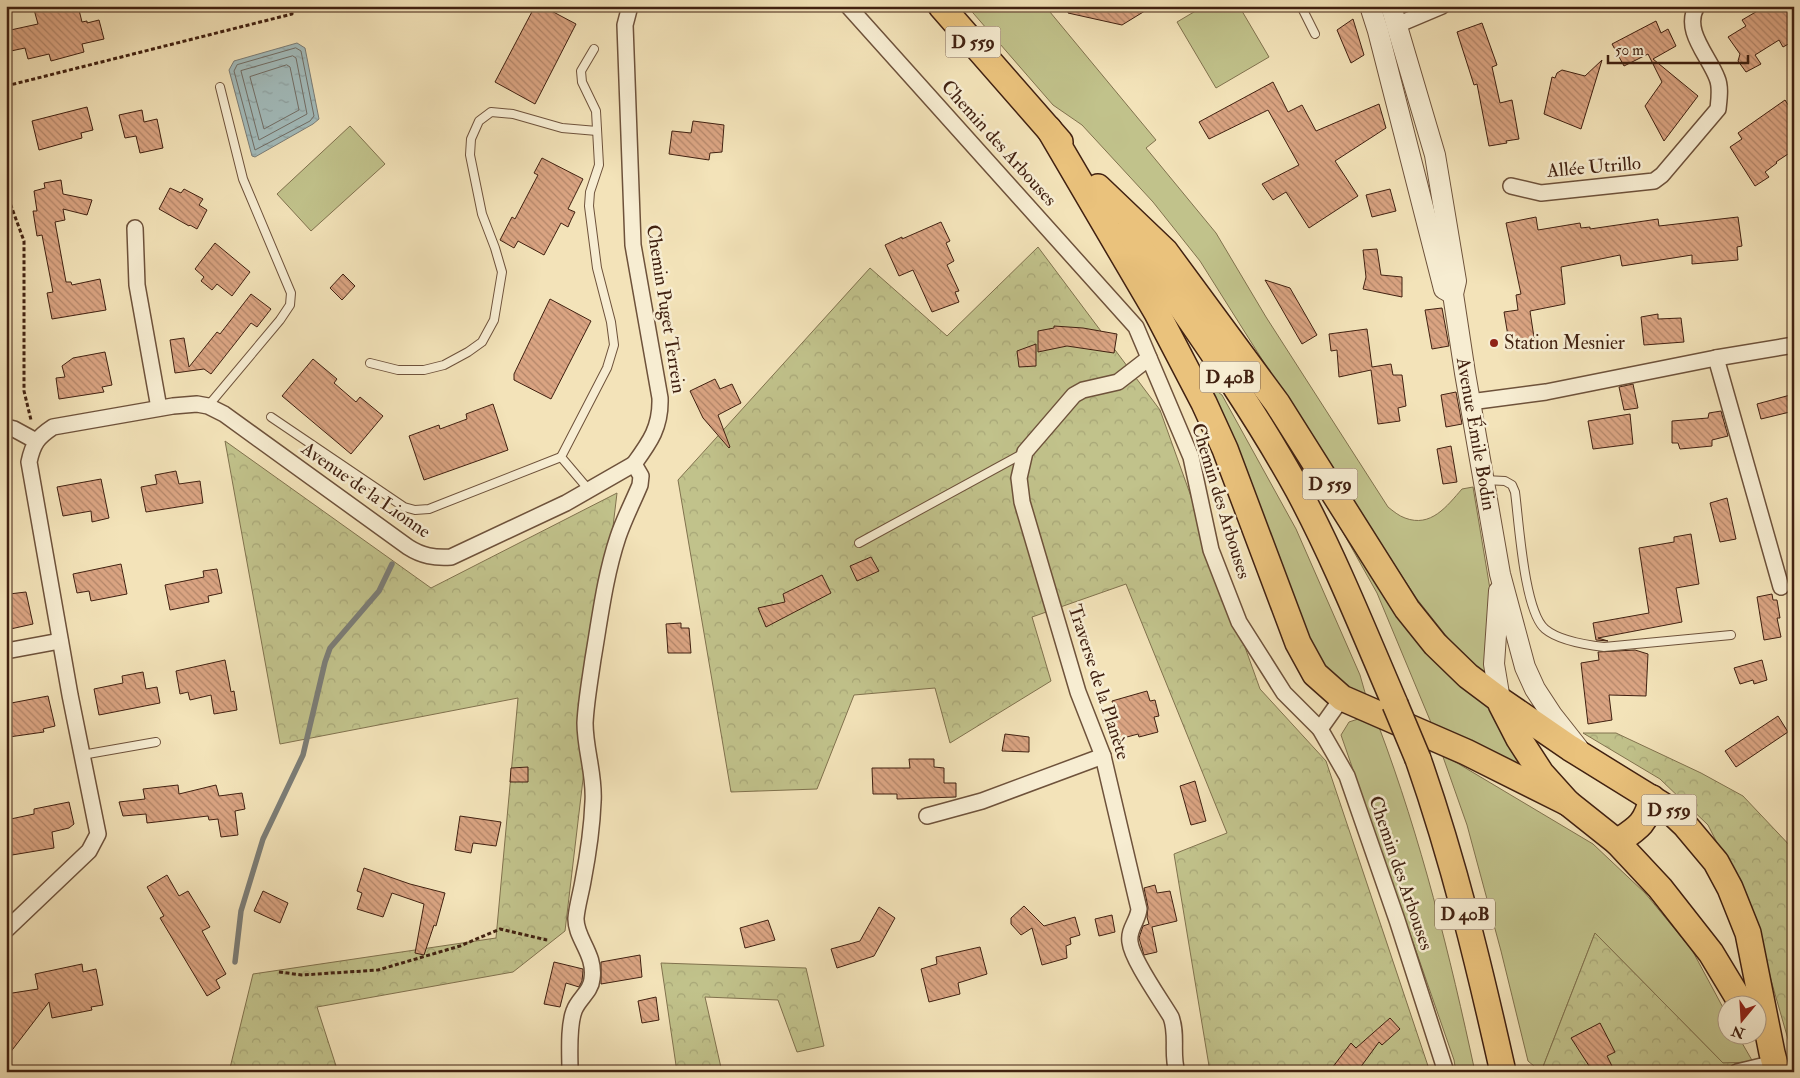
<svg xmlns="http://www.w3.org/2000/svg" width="1800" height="1078" viewBox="0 0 1800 1078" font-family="'IM FELL Double Pica',serif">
<defs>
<pattern id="forest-crowns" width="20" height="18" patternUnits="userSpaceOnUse" patternTransform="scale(1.25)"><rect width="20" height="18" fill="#c1c28b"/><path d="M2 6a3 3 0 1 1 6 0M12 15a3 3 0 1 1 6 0" fill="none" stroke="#a7a677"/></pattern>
<pattern id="water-ripples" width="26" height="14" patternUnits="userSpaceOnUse" patternTransform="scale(1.25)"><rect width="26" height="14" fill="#a2bbbb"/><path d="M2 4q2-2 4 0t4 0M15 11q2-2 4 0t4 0" fill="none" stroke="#8da0a0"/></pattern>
<pattern id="building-back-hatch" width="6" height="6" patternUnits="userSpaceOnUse" patternTransform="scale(1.25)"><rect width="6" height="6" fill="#daa482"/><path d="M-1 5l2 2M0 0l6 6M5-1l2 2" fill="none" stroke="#b28569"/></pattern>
</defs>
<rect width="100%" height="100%" fill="#f3e3b9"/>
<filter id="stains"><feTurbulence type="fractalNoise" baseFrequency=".004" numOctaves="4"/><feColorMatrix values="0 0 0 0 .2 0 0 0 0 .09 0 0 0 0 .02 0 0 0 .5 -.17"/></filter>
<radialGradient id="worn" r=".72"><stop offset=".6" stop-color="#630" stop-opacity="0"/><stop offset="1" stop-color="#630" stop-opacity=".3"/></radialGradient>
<g fill="#c1c28b" stroke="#81724e">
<path d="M 967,6 L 1045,6 L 1156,140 L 1146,148 L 1216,233 L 1266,317 L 1388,507 C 1393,511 1399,516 1405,518 C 1431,528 1447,506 1462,489 L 1473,487 L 1490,589 L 1488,661 L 1484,674 L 1463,657 L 1417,599 L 1316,445 L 1200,261 L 1153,202 L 1082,125 L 1053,105 Z"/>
<path d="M 1204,6 L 1239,6 L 1269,57 L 1216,88 L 1177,22 Z"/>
<path d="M 350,126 L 385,164 L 311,231 L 277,194 Z"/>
<path d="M 1212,388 L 1222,395 L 1296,529 L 1360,675 L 1366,696 L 1352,692 L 1316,660 L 1211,398 Z"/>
<path d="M 1340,522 L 1496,708 L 1540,779 L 1432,725 L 1377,593 L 1340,527 Z"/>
<path d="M 1358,719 L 1379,727 C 1421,839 1450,955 1475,1072 L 1456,1072 L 1454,1060 L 1341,735 L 1349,722 Z"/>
<path d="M 1442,754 L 1593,844 L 1645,893 L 1692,950 L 1727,1015 L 1728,1036 L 1738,1036 L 1753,1062 L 1723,1063 L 1595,933 L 1541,1072 L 1528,1061 L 1501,951 L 1467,825 Z"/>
</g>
<g fill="url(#forest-crowns)" stroke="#81724e">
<path d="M 1038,247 L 1160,410 L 1260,689 L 1326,761 L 1430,1072 L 1210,1072 L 1174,854 L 1227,833 L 1126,584 L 1032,617 L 1051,681 L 950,743 L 935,688 L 854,695 L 817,789 L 731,792 L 678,480 L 870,268 L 947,336 Z"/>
<path d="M 225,441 L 431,588 L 617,493 L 565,931 L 513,972 L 317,1007 L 338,1072 L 229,1072 L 253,974 L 496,938 L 518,698 L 280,744 Z"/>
<path d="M 1583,733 L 1616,733 L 1701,773 L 1743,796 L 1794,850 L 1794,1060 L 1771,980 L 1756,920 L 1708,825 L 1660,779 Z"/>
<path d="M 1595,933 L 1723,1063 L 1753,1062 L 1756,1072 L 1541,1072 Z"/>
<path d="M 661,963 L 806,968 L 824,1046 L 797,1052 L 778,1000 L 705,997 L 722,1072 L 677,1072 Z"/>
</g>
<path fill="url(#water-ripples)" stroke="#7b7d77" d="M 297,43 L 305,48 L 319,119 L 313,124 L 255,157 L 252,156 L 229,70 L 234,61 Z"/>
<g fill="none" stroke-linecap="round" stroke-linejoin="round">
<g stroke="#726e66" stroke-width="1">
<path d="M 296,48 L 301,51 L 314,116 L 310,121 L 255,150 L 234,71 L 237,65 Z"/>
<path d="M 293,56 L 296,58 L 307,114 L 259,140 L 241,71 Z"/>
<path d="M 287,65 L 290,67 L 299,110 L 264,129 L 250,77 Z"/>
</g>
<path stroke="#7b7d77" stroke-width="5.5" d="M 235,962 L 241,911 L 263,839 L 303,755 L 325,662 L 330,648 L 379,591 L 392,564"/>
</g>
<g fill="url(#building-back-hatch)" stroke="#412111">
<path d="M 33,6 L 78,6 L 82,22 L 87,21 L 87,23 L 99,20 L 104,39 L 82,44 L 84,52 L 51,61 L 49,54 L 28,59 L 25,48 L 6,52 L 6,31 L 38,24 Z"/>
<path d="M 535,6 L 542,6 L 576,24 L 535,104 L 495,82 Z"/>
<path d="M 1069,6 L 1153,6 L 1122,25 L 1068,13 Z"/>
<path d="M 1766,6 L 1794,6 L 1794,41 L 1783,47 L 1779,40 L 1755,55 L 1761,64 L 1746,72 L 1738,61 L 1740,54 L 1728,37 L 1746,26 L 1742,20 Z"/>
<path d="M 1353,19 L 1364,55 L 1351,63 L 1337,30 Z"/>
<path d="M 1656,21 L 1661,33 L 1668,29 L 1676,46 L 1653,59 L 1698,96 L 1664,141 L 1645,106 L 1662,82 L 1648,54 L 1624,66 L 1612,44 Z"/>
<path d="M 1482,23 L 1497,65 L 1492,67 L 1500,103 L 1512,100 L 1519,139 L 1506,141 L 1507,143 L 1489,146 L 1477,84 L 1474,85 L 1457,32 Z"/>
<path d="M 1602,60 L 1581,129 L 1544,114 L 1552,77 L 1555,78 L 1557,73 L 1562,70 L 1585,76 Z"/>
<path d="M 1273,82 L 1288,112 L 1302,105 L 1316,131 L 1379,104 L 1386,128 L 1335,161 L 1358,196 L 1309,228 L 1286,192 L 1273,200 L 1262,184 L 1299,165 L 1268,110 L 1209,139 L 1199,122 Z"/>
<path d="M 1785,100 L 1794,114 L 1794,150 L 1776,162 L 1777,163 L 1765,172 L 1769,177 L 1755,186 L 1730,147 L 1742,139 L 1738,133 Z"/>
<path d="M 87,107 L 93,130 L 81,133 L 82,138 L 39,150 L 32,121 Z"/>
<path d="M 142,110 L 144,122 L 157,119 L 163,148 L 140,153 L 136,136 L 125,138 L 119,115 Z"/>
<path d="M 693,121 L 724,125 L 722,152 L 710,153 L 709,160 L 669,154 L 672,131 L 691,133 Z"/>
<path d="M 542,158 L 583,179 L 568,209 L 575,212 L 571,220 L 568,227 L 561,223 L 544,255 L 518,241 L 514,248 L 500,240 L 512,217 L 515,219 L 538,175 L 534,173 Z"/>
<path d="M 61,180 L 63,194 L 92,200 L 87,215 L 63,209 L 65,220 L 55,222 L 66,282 L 71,282 L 72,285 L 100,279 L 106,310 L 52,319 L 47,293 L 53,292 L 42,235 L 37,236 L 33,211 L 37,211 L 34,191 L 45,188 L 44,183 Z"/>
<path d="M 170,188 L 181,193 L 184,189 L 203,199 L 199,205 L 207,210 L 197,229 L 190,225 L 189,226 L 159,209 Z"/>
<path d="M 1390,189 L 1396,211 L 1372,217 L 1366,195 Z"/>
<path d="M 1536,217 L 1538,230 L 1580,223 L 1581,228 L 1590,227 L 1590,229 L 1658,219 L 1659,226 L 1738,217 L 1742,246 L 1737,247 L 1738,260 L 1692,264 L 1692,255 L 1622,266 L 1620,255 L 1561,267 L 1565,304 L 1530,311 L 1535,344 L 1510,348 L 1504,312 L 1518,310 L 1516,295 L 1521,294 L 1506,223 Z"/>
<path d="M 941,222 L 950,241 L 946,243 L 954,261 L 947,265 L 959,291 L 955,292 L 959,302 L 932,312 L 913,270 L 899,276 L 885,245 L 902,237 L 902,239 Z"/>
<path d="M 215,243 L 250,272 L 232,296 L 217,284 L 212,290 L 201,281 L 204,277 L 195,269 Z"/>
<path d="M 1377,249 L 1381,275 L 1402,277 L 1402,297 L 1363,289 L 1366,277 L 1363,250 Z"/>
<path d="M 343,274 L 355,286 L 342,300 L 330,288 Z"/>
<path d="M 1265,280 L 1290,288 L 1317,335 L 1302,344 Z"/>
<path d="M 251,294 L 271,309 L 257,327 L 251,323 L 211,374 L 204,369 L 175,373 L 170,340 L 184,338 L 189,367 L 217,332 L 220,334 Z"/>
<path d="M 550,299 L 591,321 L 551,399 L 514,380 L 514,374 Z"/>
<path d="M 1442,308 L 1449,346 L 1432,349 L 1425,310 Z"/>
<path d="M 1658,314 L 1658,319 L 1681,318 L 1684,342 L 1644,345 L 1641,317 Z"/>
<path d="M 1054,326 L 1083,328 L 1117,334 L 1114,353 L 1067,346 L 1038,352 L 1038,331 L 1054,328 Z"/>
<path d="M 1367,329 L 1372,367 L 1391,364 L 1393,375 L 1402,375 L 1406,406 L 1398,408 L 1400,421 L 1378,424 L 1371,370 L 1339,377 L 1337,350 L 1331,351 L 1329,334 Z"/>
<path d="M 1036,344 L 1036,366 L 1019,367 L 1017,351 Z"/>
<path d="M 105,352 L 112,385 L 102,387 L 104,392 L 59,399 L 56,378 L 65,377 L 62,366 L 73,358 Z"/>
<path d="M 313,359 L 337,379 L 334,383 L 356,402 L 360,397 L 383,416 L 351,454 L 282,396 Z"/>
<path d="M 715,379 L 720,389 L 732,384 L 741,403 L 718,415 L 730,447 L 729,448 L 703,418 L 690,391 Z"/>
<path d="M 1633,384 L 1638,408 L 1624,410 L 1619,387 Z"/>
<path d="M 1456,392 L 1462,424 L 1446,427 L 1441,395 Z"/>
<path d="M 1794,394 L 1794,411 L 1761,419 L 1757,404 Z"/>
<path d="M 493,404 L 508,450 L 424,480 L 409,436 L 439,425 L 440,429 L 467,419 L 466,414 Z"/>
<path d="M 1721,411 L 1728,436 L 1712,440 L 1712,446 L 1680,449 L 1678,443 L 1672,443 L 1672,421 L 1708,418 L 1709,413 Z"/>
<path d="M 1630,414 L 1633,444 L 1593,449 L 1588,421 Z"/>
<path d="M 1451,446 L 1457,482 L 1443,484 L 1437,449 Z"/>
<path d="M 176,471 L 179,484 L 200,481 L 203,503 L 146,512 L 141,487 L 157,484 L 155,475 Z"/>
<path d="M 101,479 L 109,518 L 92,522 L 91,511 L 63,516 L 57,487 Z"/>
<path d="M 1727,498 L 1736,539 L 1720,542 L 1710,503 Z"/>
<path d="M 1691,534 L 1699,584 L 1676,588 L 1682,622 L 1598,638 L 1608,641 L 1596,640 L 1593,623 L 1649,613 L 1639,548 L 1674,542 L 1674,537 Z"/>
<path d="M 871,557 L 879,571 L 857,581 L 850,566 Z"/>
<path d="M 121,564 L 127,594 L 91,601 L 89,591 L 77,593 L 73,574 Z"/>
<path d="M 217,569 L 222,593 L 208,596 L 209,602 L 170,610 L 165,585 L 204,577 L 203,571 Z"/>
<path d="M 822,575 L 831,593 L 766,627 L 758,608 L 785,602 L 783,594 Z"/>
<path d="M 26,592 L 33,624 L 6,630 L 6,604 L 10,603 L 9,594 Z"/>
<path d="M 1772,594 L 1773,600 L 1777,600 L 1780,618 L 1777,618 L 1781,637 L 1764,640 L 1757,597 Z"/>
<path d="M 681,623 L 681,628 L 689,628 L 691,653 L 668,653 L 666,624 Z"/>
<path d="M 1635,650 L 1648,654 L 1646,696 L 1609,695 L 1612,720 L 1588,724 L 1581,663 L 1599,660 L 1598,652 Z"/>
<path d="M 225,660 L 231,692 L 234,691 L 237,710 L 214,714 L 211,695 L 190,700 L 188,692 L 180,694 L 176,671 Z"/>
<path d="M 1762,660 L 1767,680 L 1754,684 L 1753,680 L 1740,684 L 1734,668 Z"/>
<path d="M 143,672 L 146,689 L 157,687 L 160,703 L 99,715 L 94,689 L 123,683 L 122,676 Z"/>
<path d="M 1147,691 L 1150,701 L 1155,700 L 1159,716 L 1154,717 L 1158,732 L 1139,737 L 1138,734 L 1116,740 L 1109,715 L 1116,713 L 1112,701 Z"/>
<path d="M 48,696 L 55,726 L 43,729 L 44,732 L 9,737 L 6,723 L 6,704 Z"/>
<path d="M 1778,716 L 1788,732 L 1736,767 L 1725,751 Z"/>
<path d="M 1005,734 L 1029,737 L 1029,752 L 1002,751 Z"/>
<path d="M 909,759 L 934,759 L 934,767 L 944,768 L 944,783 L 956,783 L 956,797 L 897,799 L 897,794 L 873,794 L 872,768 L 910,768 Z"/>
<path d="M 528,767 L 528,782 L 510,782 L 511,768 Z"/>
<path d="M 1195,781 L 1206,821 L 1191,825 L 1180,786 Z"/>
<path d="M 178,785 L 179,794 L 216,785 L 219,796 L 242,793 L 245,809 L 235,811 L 238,835 L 221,837 L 218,819 L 209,820 L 208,816 L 147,823 L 146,814 L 123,816 L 119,802 L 145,799 L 143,789 Z"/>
<path d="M 69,802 L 74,824 L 69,828 L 52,832 L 54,848 L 6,856 L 6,820 L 34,814 L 34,809 Z"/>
<path d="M 460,816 L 501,822 L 496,846 L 473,843 L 471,853 L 455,850 Z"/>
<path d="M 364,868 L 410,884 L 445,893 L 436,926 L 434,925 L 424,955 L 415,953 L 424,904 L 392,893 L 383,917 L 357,909 L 362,893 L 357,891 Z"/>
<path d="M 167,875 L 179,896 L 188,891 L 210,927 L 202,931 L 226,974 L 216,980 L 220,988 L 207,996 L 160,918 L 164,916 L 147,887 Z"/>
<path d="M 1155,885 L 1157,893 L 1170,891 L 1177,921 L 1152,927 L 1157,952 L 1144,955 L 1139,938 L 1143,926 L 1149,924 L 1147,917 L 1148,907 L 1144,888 Z"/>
<path d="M 263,891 L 288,903 L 280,923 L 254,911 Z"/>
<path d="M 1024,906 L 1044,926 L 1075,917 L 1080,935 L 1070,938 L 1071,944 L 1066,946 L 1067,958 L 1042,965 L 1032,928 L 1021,935 L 1011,924 L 1011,918 Z"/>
<path d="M 879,907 L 895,918 L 874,956 L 837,968 L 831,949 L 860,941 Z"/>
<path d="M 1112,915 L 1115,932 L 1099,936 L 1095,919 Z"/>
<path d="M 768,920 L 775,940 L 745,948 L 740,928 Z"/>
<path d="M 980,947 L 987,974 L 958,983 L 960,994 L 929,1002 L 921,969 L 937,964 L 936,957 Z"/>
<path d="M 640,955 L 642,977 L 601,984 L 601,962 Z"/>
<path d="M 554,962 L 583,969 L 583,971 L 582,981 L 579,987 L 566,983 L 560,1007 L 544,1004 Z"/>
<path d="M 82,964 L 83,972 L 96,969 L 103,1005 L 91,1007 L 92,1010 L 52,1018 L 49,1002 L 6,1058 L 6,994 L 38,989 L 35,974 Z"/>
<path d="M 656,997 L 659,1020 L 642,1023 L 638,1001 Z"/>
<path d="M 1390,1018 L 1400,1029 L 1382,1045 L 1379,1042 L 1357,1072 L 1329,1072 L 1351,1043 L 1356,1048 Z"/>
<path d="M 1600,1023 L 1615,1052 L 1607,1056 L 1615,1072 L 1593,1072 L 1571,1038 Z"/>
</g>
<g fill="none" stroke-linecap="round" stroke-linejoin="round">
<g stroke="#6e523b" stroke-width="10">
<g id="service">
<path d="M 1301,6 L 1315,34"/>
<path d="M 370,363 L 398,370 L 424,370 L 444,365 L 468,352 L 482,342 L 494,320 L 502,272 L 495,248 L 482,214 L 470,155 L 471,139 L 479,121 L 491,112 L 513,114 L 562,128 L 597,131"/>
<path d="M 208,406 L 280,320 L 290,305 L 291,293 L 243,179 L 220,87"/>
<path d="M 271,417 L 404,507 L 415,510 L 429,509 L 561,457"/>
<path d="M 1484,480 L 1505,481 L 1512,485 L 1515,492 C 1519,522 1524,611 1545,629 C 1558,640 1587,645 1604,647 L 1731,635"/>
<path d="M 589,490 L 561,457 L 607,368 L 614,345 L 611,322 L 597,268 L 589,206 L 590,192 L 599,165 L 596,111 L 582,82 L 581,71 L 594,49"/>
<path d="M 859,543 L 1024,453"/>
<path d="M 82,755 L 156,742"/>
</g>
</g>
<g stroke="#6e523b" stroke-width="18">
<g id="minor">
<path d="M 848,6 L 1136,327 L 1191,457 L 1211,550 L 1239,622 L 1284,693 L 1320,729 L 1347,776 L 1397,920 L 1446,1072"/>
<path d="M 1397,25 L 1442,6"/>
<path d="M 1511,186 L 1541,193 L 1654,181 L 1662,175 L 1718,109 C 1719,99 1721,87 1717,78 C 1709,56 1682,30 1697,6"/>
<path d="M 135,228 L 137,285 L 159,408"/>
<path d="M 1149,358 L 1118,382 L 1083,390 L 1074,395 L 1025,452 L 1019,478 L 1022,502 L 1078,692 L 1103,756 L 1139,909 C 1138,921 1128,929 1130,942 C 1132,960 1161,1000 1171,1017 C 1178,1035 1171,1054 1177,1072"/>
<path d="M 1716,358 L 1781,587"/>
<path d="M 1470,402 L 1546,392 L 1716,358 L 1794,345"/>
<path d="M 6,427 L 14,429 L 36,441"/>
<path d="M 6,651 L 60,641"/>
<path d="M 1320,729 L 1342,698"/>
<path d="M 927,816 L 982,801 L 1103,756"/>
<path d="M 6,930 L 89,851 L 98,834 L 70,695 L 29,462 C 33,443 38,437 53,427 L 173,406 L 197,404 L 208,406 L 224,414 L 408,547 C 422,556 434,558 451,557 L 566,503 L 634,464"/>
<path d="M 570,1072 C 570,1054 568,1027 574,1011 C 578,999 591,992 592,979 C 596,954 575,938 576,918 C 577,906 581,893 583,881 C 588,855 592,828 593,802 C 595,775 585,750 585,723 C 586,702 590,680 593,659 C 600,618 605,576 618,537 C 624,519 633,502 640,485 L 641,476 L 634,464 C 650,442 661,427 660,398 L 633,245 L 625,25 L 630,6"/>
<path d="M 1737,1072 L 1774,1063"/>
</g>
</g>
<g stroke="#6e523b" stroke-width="22">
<g id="tertiary">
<path d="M 1370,6 L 1378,31 L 1444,289 L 1453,294"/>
<path d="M 1391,6 L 1435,155 L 1456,281 L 1453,294 L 1465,373 L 1500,574 L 1525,667 L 1535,689 L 1552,715 L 1578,748"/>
<path d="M 1499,591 L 1494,664 L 1500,700"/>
</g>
</g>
<g stroke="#412111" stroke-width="28">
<g id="primary">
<path d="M 941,6 L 1060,142"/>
<path d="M 1049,129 L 1157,313 L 1204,403 L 1225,449 L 1298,643 L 1315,674 L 1342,698 L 1466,752 L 1568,803"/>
<path d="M 1098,187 L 1165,251 L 1277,403 L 1407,609 L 1435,644 L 1468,676 L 1500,700 L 1570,748 L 1667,808 L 1685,825 L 1716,862 L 1730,888 L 1748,933 L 1772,1053 L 1777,1072"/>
<path d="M 1129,231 C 1187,316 1248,399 1298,490 C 1335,559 1364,632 1395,704"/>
<path d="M 1501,704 L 1519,739 L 1541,773 L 1568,803 L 1617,842 L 1660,888 L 1711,953 L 1743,1006"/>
<path d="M 1418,759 C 1454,862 1479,965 1503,1072"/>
<path d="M 1617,842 C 1638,828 1646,824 1652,798"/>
</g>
</g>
<g stroke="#412111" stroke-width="3" stroke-dasharray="4 2.5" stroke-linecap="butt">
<path d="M 6,86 L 292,14 L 292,6"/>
<path d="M 6,192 L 24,241 L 24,391 L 31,420"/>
<path d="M 279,972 L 302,975 L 378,970 L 460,946 L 500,929 L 547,940"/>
</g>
<use href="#service" stroke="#f7edd2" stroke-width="8"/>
<use href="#minor" stroke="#f7edd2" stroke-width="15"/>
<use href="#tertiary" stroke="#f7edd2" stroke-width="20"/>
<use href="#primary" stroke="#eac27c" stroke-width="25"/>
<g stroke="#412111" stroke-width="28" stroke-linecap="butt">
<path id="primary-bridge" d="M 1395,704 L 1418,759"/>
</g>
<use href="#primary-bridge" stroke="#eac27c" stroke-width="25"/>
</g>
<circle fill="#8f2418" stroke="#f7edd2" stroke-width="2" cx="1494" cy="343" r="5"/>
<g text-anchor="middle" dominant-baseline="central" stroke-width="5" stroke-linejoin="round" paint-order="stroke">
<g fill="#f7edd2" stroke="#785e4b" stroke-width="1">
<rect x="945.5" y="26.5" width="55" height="31" rx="4"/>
<rect x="1200" y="361.5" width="60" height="31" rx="4"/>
<rect x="1302.5" y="468.5" width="55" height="31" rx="4"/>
<rect x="1641.5" y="794.5" width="55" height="31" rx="4"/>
<rect x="1435" y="898.5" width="60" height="31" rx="4"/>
</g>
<g font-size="18" font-weight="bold" fill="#412111">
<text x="973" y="42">D 559</text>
<text x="1230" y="377">D 40B</text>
<text x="1330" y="484">D 559</text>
<text x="1669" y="810">D 559</text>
<text x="1465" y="914">D 40B</text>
</g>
<g font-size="19" fill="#412111" stroke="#f7edd2">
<text transform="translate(999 143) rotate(48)">Chemin des Arbouses</text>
<text transform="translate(1594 167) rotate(-5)">Allée Utrillo</text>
<text transform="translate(666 309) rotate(81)">Chemin Puget Terrein</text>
<text transform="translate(1476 434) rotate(80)">Avenue Émile Bodin</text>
<text transform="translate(366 490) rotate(35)">Avenue de la Lionne</text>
<text transform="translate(1221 501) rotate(73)">Chemin des Arbouses</text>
<text transform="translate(1099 682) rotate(72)">Traverse de la Planète</text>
<text transform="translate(1401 873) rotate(71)">Chemin des Arbouses</text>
</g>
<g font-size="19" fill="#412111" stroke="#f7edd2" text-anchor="start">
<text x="1504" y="343">Station Mesnier</text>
</g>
</g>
<rect width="1800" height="1078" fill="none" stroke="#f3e3b9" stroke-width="25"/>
<rect x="8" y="8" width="1785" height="1063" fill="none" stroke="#412111" stroke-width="2.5"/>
<rect x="12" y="12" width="1775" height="1053" fill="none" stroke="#412111"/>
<g transform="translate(1742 1020) rotate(198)"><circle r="24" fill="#f7edd2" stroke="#ae9b85"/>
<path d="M0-4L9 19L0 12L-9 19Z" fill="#8f2418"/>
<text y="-8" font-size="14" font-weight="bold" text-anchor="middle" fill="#412111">N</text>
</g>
<path d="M1608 55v8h140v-8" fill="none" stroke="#412111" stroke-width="2.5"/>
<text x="1615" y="55" font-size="15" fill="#412111" stroke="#f7edd2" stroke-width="4" paint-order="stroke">50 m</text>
<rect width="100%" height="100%" filter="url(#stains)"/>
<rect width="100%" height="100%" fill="url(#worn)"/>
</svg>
